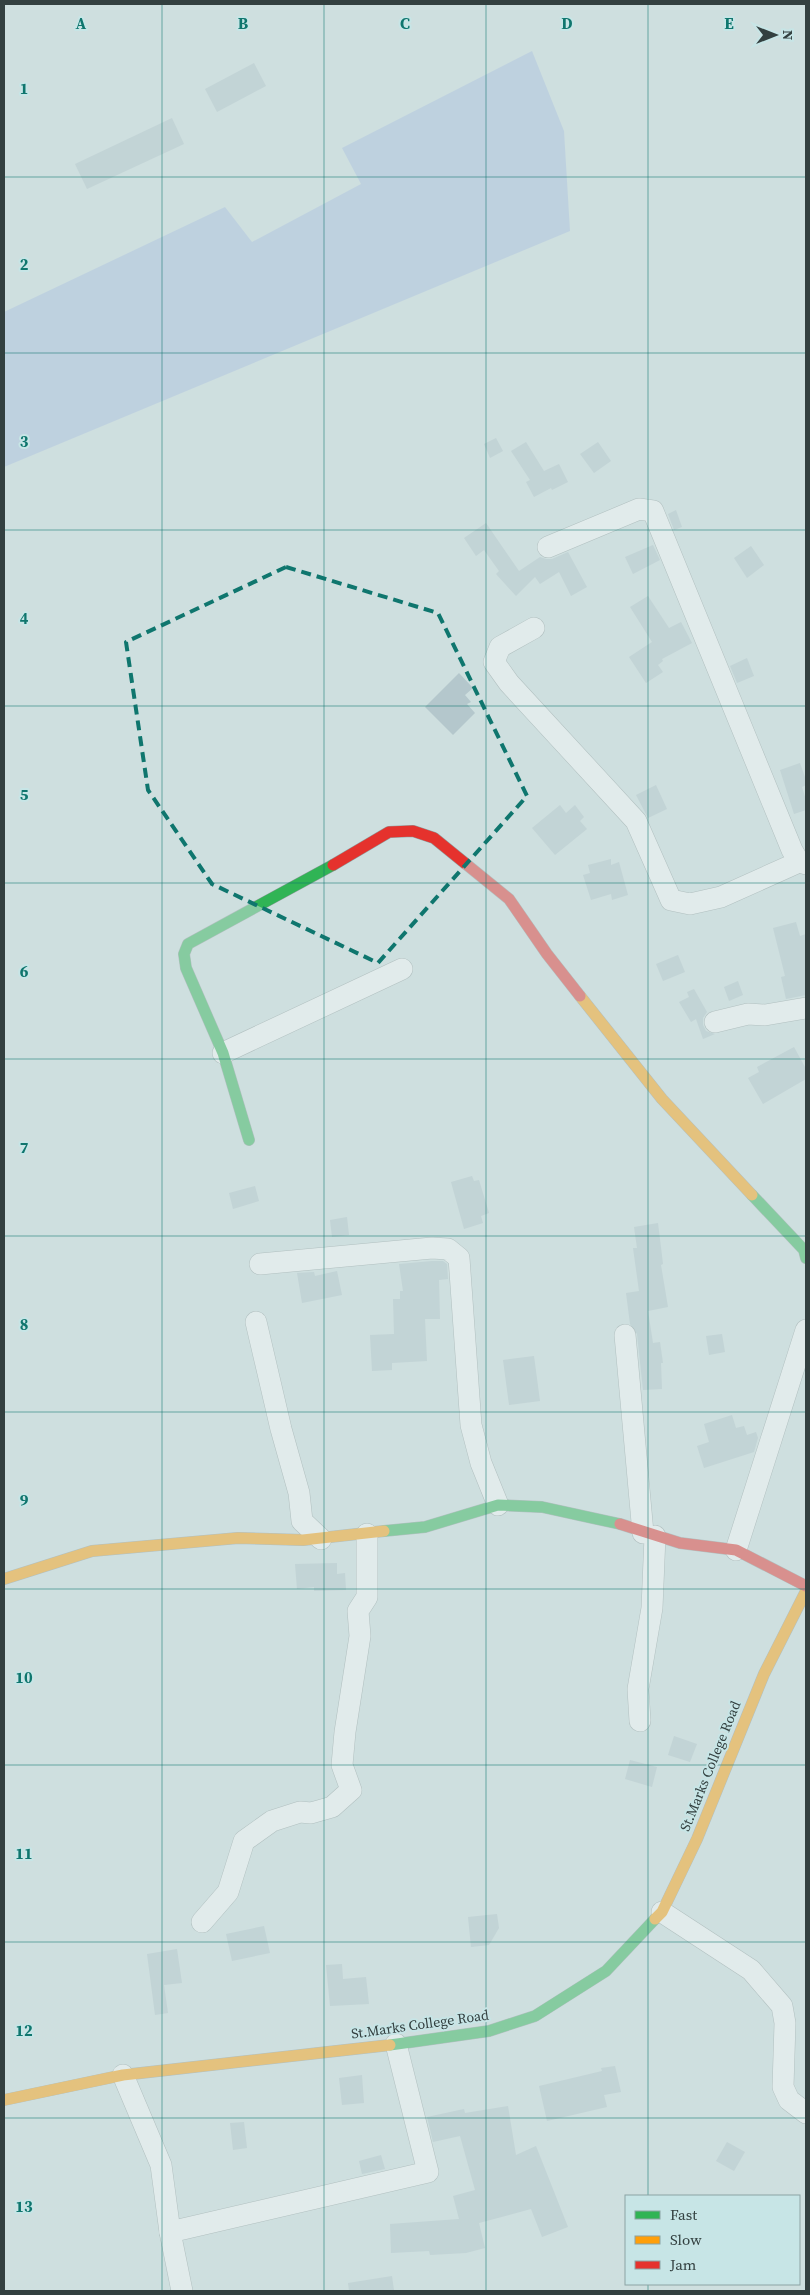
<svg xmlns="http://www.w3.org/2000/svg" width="810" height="2295" viewBox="0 0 810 2295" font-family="'Source Serif 4',serif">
<rect width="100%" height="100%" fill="#cedfdf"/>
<path fill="#acc2e1" d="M 532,51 L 564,131 L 570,231 L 4,467 L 4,312 L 225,207 L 252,242 L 361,184 L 342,148 Z"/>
<g fill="#b4c7cc">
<path d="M 254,63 L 266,86 L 217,112 L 205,89 Z"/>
<path d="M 172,118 L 184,144 L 87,189 L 75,164 Z"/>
<path d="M 496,438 L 503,451 L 490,458 L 484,444 Z"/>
<path d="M 526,442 L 544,471 L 559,464 L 568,482 L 552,490 L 551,488 L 534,497 L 526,482 L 530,480 L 511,451 Z"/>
<path d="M 598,442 L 611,461 L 594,473 L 580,454 Z"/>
<path d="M 676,510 L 682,527 L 674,530 L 668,514 Z"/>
<path d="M 486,523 L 519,571 L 540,557 L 546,559 L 552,559 L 568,552 L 587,587 L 571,596 L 559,572 L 540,584 L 535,577 L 516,596 L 496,574 L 499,571 L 484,550 L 476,556 L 464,538 Z"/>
<path d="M 653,545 L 660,560 L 633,574 L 625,557 Z"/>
<path d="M 751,546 L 764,565 L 747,578 L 734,558 Z"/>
<path d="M 648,596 L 669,628 L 681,622 L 692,643 L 662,659 L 663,661 L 658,665 L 663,672 L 646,683 L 629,657 L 652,642 L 630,607 Z"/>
<path d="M 747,658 L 754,676 L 737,683 L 730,666 Z"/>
<path d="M 459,673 L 473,688 L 465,695 L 471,702 L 467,704 L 475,713 L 453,735 L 425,707 Z"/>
<path d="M 800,763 L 806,780 L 806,785 L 802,787 L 806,800 L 806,810 L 794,814 L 780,770 Z"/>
<path d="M 656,785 L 667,809 L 648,818 L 636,795 Z"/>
<path d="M 560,805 L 566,813 L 575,805 L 584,817 L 580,821 L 587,829 L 555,855 L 532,828 Z"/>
<path d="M 611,859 L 611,865 L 619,862 L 628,895 L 612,900 L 611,894 L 591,900 L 583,875 L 590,873 L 588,865 Z"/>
<path d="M 796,922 L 800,936 L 806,934 L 806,995 L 786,999 L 781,977 L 785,976 L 773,928 Z"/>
<path d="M 678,955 L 685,972 L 663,981 L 656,964 Z"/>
<path d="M 738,981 L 743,995 L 729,1001 L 724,987 Z"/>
<path d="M 694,989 L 707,1012 L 703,1018 L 703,1025 L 706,1031 L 715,1034 L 703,1039 L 696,1019 L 691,1022 L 679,1002 L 689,997 L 687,992 Z"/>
<path d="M 794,1047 L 806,1069 L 806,1079 L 763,1104 L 748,1078 L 759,1072 L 757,1067 Z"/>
<path d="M 472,1176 L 474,1181 L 479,1180 L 489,1213 L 481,1216 L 483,1223 L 464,1229 L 451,1182 Z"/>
<path d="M 255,1186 L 259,1201 L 233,1209 L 229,1193 Z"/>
<path d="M 347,1217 L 349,1235 L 332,1237 L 330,1220 Z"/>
<path d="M 658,1223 L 663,1264 L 661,1265 L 668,1307 L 648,1311 L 653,1343 L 660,1342 L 663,1363 L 661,1363 L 662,1389 L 643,1390 L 637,1334 L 630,1324 L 626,1293 L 639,1291 L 633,1248 L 637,1248 L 634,1227 Z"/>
<path d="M 432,1261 L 443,1261 L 447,1264 L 448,1279 L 439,1280 L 440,1319 L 425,1319 L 427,1361 L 392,1363 L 392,1370 L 372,1371 L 370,1335 L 394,1334 L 393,1299 L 400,1299 L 400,1291 L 403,1291 L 399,1264 Z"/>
<path d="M 337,1271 L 342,1295 L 302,1303 L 297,1273 L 314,1272 L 315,1276 Z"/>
<path d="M 722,1334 L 725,1352 L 709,1355 L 706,1336 Z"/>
<path d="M 534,1356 L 540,1401 L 509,1405 L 503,1360 Z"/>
<path d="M 732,1415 L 736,1428 L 744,1426 L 747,1435 L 756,1432 L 758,1438 L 754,1452 L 704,1468 L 697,1446 L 709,1442 L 704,1424 Z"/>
<path d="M 337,1563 L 337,1574 L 345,1573 L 346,1590 L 314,1591 L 314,1587 L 297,1589 L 295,1564 Z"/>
<path d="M 674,1736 L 697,1744 L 690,1762 L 668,1755 Z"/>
<path d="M 630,1760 L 657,1767 L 652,1787 L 625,1779 Z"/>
<path d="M 497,1914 L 499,1928 L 489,1945 L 471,1947 L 468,1917 Z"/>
<path d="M 264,1926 L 270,1953 L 232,1961 L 226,1934 Z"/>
<path d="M 177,1949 L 182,1983 L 164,1985 L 168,2013 L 155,2015 L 147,1954 Z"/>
<path d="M 342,1964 L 343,1979 L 366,1977 L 369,2004 L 330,2006 L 326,1965 Z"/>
<path d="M 615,2066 L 621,2092 L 604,2095 L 607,2107 L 547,2121 L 539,2086 L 602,2071 L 601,2068 Z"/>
<path d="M 362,2075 L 364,2103 L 342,2105 L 339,2078 Z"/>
<path d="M 508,2106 L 516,2155 L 536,2146 L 568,2227 L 542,2237 L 531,2209 L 479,2223 L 485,2248 L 466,2253 L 430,2255 L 429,2251 L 391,2253 L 390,2224 L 459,2219 L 453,2196 L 475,2190 L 460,2136 L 433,2142 L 427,2117 L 464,2109 L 465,2113 Z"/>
<path d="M 244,2122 L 247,2148 L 233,2150 L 230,2123 Z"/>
<path d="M 727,2142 L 745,2152 L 734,2171 L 716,2161 Z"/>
<path d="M 381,2155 L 385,2169 L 362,2174 L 359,2161 Z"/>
<path d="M 392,2276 L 394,2290 L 349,2291 L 348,2283 Z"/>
</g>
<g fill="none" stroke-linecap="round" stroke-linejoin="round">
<g stroke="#8f9c9c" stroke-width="22">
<g id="street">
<path d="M 548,547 L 639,509 L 653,511 L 792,850 L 799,862 L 806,864"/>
<path d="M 534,628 L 500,647 L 494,662 L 509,683 L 636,821 L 671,900 L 690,904 L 721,897 L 799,862"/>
<path d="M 715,1022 L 748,1014 L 765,1015 L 806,1008"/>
<path d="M 223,1053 L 402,969"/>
<path d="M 260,1264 L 432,1248 L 448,1249 L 459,1258 L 471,1425 L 481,1463 L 498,1505"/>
<path d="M 256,1322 L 281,1429 L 299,1493 L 302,1521 L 321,1539"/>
<path d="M 625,1335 L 643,1533"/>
<path d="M 736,1550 L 806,1330"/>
<path d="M 640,1721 L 638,1689 L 652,1608 L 655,1536"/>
<path d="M 662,1912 L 751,1970 L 782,2006 L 785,2023 L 783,2087 L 789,2100 L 806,2113"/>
<path d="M 202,1922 L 228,1892 L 244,1841 L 272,1821 L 300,1812 L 311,1813 L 332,1807 L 351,1790 L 342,1765 L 345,1732 L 360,1636 L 358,1611 L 367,1597 L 367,1534"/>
<path d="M 123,2075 L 161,2165 L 170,2232 L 182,2291"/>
<path d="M 170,2232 L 428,2172 L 396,2044"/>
</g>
</g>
<g stroke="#8f9c9c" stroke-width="12">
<g id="fast">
<path d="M 249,1140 L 223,1053 L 186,968 L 184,954 L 188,944 L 333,865"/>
<path d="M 752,1195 L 804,1250 L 806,1258"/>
<path d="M 384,1531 L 425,1527 L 498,1505 L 542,1507 L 620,1524"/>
<path d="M 390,2045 L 489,2031 L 535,2016 L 606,1971 L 655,1919"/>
</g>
</g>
<g stroke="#8f9c9c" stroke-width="12">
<g id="slow">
<path d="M 580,996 L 662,1099 L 752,1195"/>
<path d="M 4,1579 L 92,1551 L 238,1538 L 303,1540 L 384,1531"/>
<path d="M 655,1919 L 662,1912 L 697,1839 L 764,1674 L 806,1591"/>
<path d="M 4,2100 L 123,2075 L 390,2045"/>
</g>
</g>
<g stroke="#8f9c9c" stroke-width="12">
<g id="jam">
<path d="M 333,865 L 389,832 L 413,831 L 434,838 L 509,899 L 547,954 L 580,996"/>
<path d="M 620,1524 L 680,1543 L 736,1550 L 806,1586"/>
</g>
</g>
<use href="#street" stroke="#f8fafa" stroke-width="21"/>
<use href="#fast" stroke="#30b455" stroke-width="11"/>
<use href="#slow" stroke="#ff9f0a" stroke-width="11"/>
<use href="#jam" stroke="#e5322d" stroke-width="11"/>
</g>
<path d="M0 0H810V2295H0ZM 286,567 L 438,613 L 527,796 L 378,963 L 212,884 L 148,790 L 126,642 Z" fill="#cedfdf" fill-opacity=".55" fill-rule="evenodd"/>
<path fill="none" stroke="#0f766e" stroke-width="4" stroke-dasharray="10 6" stroke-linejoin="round" d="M 286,567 L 438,613 L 527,796 L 378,963 L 212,884 L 148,790 L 126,642 Z"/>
<path fill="none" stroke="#0f766e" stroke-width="1" stroke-opacity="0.55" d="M 162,4 L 162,2291M 324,4 L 324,2291M 486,4 L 486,2291M 648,4 L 648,2196M 4,177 L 806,177M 4,353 L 806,353M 4,530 L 806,530M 4,706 L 806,706M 4,883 L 806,883M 4,1059 L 806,1059M 4,1236 L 806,1236M 4,1412 L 806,1412M 4,1589 L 806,1589M 4,1765 L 806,1765M 4,1942 L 806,1942M 4,2118 L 806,2118M 648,2284 L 648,2291"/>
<g text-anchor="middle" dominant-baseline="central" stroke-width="4" stroke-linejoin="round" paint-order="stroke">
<g font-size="14" fill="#334040" stroke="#c7e5e6">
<text transform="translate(710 1766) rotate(-68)">St.Marks College Road</text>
<text transform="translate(420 2024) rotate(-8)">St.Marks College Road</text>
</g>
</g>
<g font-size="16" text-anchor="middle" font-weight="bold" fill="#0f766e" stroke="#c7e5e6" stroke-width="4" stroke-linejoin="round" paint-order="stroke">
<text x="81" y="29">A</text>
<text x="243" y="29">B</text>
<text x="405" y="29">C</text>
<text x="567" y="29">D</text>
<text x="729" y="29">E</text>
<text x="24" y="94">1</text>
<text x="24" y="270">2</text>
<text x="24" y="447">3</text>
<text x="24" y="624">4</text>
<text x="24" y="800">5</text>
<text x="24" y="977">6</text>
<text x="24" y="1153">7</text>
<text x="24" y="1330">8</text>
<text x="24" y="1506">9</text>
<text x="24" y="1683">10</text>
<text x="24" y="1859">11</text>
<text x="24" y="2036">12</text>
<text x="24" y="2212">13</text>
</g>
<rect width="810" height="2295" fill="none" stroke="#334040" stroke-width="10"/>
<rect x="625" y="2195" width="175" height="90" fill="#c7e5e6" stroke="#8ca3a4"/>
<rect x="635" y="2211" width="25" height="8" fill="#30b455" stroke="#8ca3a4"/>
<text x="670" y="2220" font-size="15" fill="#334040">Fast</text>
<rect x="635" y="2236" width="25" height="8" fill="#ff9f0a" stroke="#8ca3a4"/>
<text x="670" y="2245" font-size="15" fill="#334040">Slow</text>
<rect x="635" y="2261" width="25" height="8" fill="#e5322d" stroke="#8ca3a4"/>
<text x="670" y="2270" font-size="15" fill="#334040">Jam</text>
<g transform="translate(775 35) rotate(90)" stroke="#c7e5e6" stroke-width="4" paint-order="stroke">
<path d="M0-4L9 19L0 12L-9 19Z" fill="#334040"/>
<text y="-8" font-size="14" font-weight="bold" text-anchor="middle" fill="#334040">N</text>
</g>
</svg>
